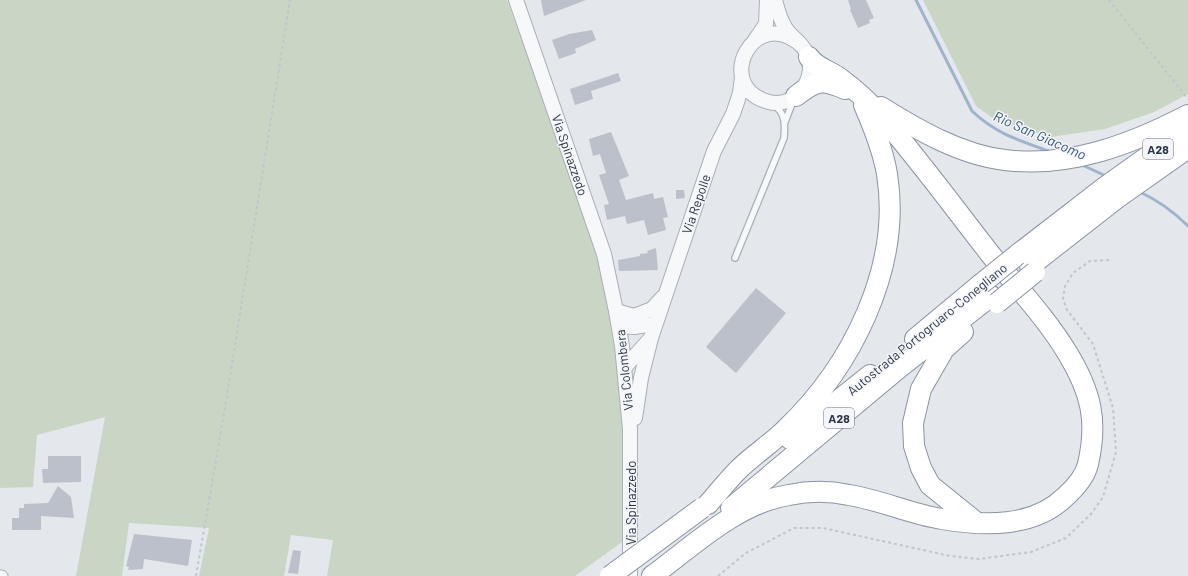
<svg xmlns="http://www.w3.org/2000/svg" width="1188" height="576" viewBox="0 0 1188 576" font-family="Barlow,sans-serif">
<rect width="100%" height="100%" fill="#e4e7ec"/>
<g fill="#c9d6c5">
<path d="M 0,0 L 507,0 L 574,179 L 613,315 L 624,432 L 622,542 L 575,576 L 327,576 L 333,540 L 291,535 L 284,576 L 199,576 L 209,528 L 129,523 L 122,576 L 76,576 L 105,417 L 37,435 L 33,487 L 0,488 Z"/>
<path d="M 923,0 L 1188,0 L 1188,94 L 1154,112 L 1105,129 L 1051,137 L 998,122 L 976,106 Z"/>
</g>
<g fill="none" stroke-linecap="round" stroke-linejoin="round">
<g stroke="#9fb4cc" stroke-width="3">
<path d="M 916,0 L 972,111 C 996,134 1021,141 1051,152"/>
<path d="M 1080,164 L 1108,177"/>
<path d="M 1140,192 C 1159,201 1173,211 1188,226"/>
</g>
</g>
<g fill="#bbc0ca">
<path d="M 541,0 L 586,0 L 544,16 Z"/>
<path d="M 848,0 L 866,0 L 874,18 L 869,20 L 870,23 L 858,28 L 850,10 L 851,9 Z"/>
<path d="M 592,30 L 596,40 L 575,49 L 576,53 L 559,59 L 552,40 L 569,34 Z"/>
<path d="M 618,73 L 621,81 L 591,91 L 593,99 L 575,105 L 570,89 Z"/>
<path d="M 611,132 L 629,176 L 619,180 L 626,200 L 653,193 L 654,199 L 663,197 L 668,217 L 663,218 L 666,230 L 648,235 L 644,220 L 627,224 L 625,216 L 607,220 L 604,205 L 609,204 L 599,175 L 606,173 L 600,154 L 593,156 L 589,139 Z"/>
<path d="M 676,190 L 684,190 L 685,198 L 676,199 Z"/>
<path d="M 656,248 L 658,270 L 619,271 L 618,260 L 640,256 L 640,254 L 648,253 L 647,251 Z"/>
<path d="M 756,288 L 786,313 L 736,373 L 706,347 Z"/>
<path d="M 48,456 L 81,456 L 81,482 L 43,483 L 42,469 L 48,469 Z"/>
<path d="M 58,486 L 71,497 L 74,518 L 41,516 L 41,530 L 12,530 L 12,518 L 19,518 L 19,508 L 24,508 L 24,504 L 48,503 Z"/>
<path d="M 134,534 L 192,540 L 188,566 L 144,559 L 143,569 L 128,570 L 129,567 L 126,566 Z"/>
<path d="M 293,550 L 301,551 L 298,574 L 288,573 Z"/>
</g>
<g fill="none" stroke-linecap="round" stroke-linejoin="round">
<g stroke="#a9aeb7" stroke-width="8">
<g id="service">
<path d="M 785,122 L 793,101"/>
<path d="M 735,258 L 784,138 C 785,124 786,114 774,105"/>
</g>
</g>
<g stroke="#a9aeb7" stroke-width="13">
<path id="minor" d="M 0,576 L 2,576"/>
</g>
<g stroke="#a9aeb7" stroke-width="16">
<g id="tertiary">
<path d="M 516,0 L 604,254 L 616,311 L 622,346 L 630,429 L 630,576"/>
<path d="M 775,0 C 777,8 781,21 786,29 C 790,35 797,40 802,46 C 814,60 812,80 799,93 C 792,101 779,105 769,102 C 711,87 755,1 803,47"/>
<path d="M 755,40 L 766,24 L 767,0"/>
<path d="M 616,311 L 634,316 L 652,309 L 663,297"/>
<path d="M 619,326 L 634,327 L 655,324"/>
<path d="M 625,367 L 650,339"/>
<path d="M 635,418 L 641,378 L 651,338 L 714,151 L 733,114 L 740,93 L 742,77"/>
</g>
</g>
<g stroke="#8b94a3" stroke-width="22">
<g id="motorway">
<path d="M 796,96 C 816,80 822,79 845,89"/>
<path d="M 881,107 C 918,130 961,155 1005,160 C 1070,168 1132,144 1188,115"/>
<path d="M 1017,255 L 1105,187 L 1188,128"/>
<path d="M 1030,266 L 1117,198 L 1188,148"/>
<path d="M 963,332 L 944,349 L 921,389 L 913,423 L 914,446 L 921,468 L 930,485 L 977,523"/>
<path d="M 915,339 L 981,284"/>
<path d="M 790,439 L 870,375"/>
<path d="M 708,504 C 718,493 727,481 738,470 C 753,455 771,444 786,429 C 852,366 902,267 887,174 C 883,150 874,128 864,105"/>
<path d="M 731,508 L 900,367 L 991,296"/>
<path d="M 652,576 C 693,546 737,503 789,495 C 808,491 830,491 849,495 C 881,500 910,514 942,519 C 984,526 1033,528 1065,497 C 1075,488 1085,477 1088,464 C 1098,421 1091,392 1068,354 C 1047,319 1017,287 991,255 C 955,209 920,161 882,117 C 870,103 856,90 841,79 C 831,71 816,68 809,57"/>
</g>
</g>
<g stroke="#c2c5cb" stroke-width="2" stroke-dasharray="3 3" stroke-linecap="butt">
<path d="M 1109,0 L 1188,99"/>
<path d="M 196,576 L 225,408 L 290,0"/>
<path d="M 718,576 L 746,553 L 794,528 L 823,528 L 950,556 L 979,559 L 1031,552 L 1066,538 L 1091,514 L 1103,497 L 1116,452 L 1113,408 L 1093,344 L 1067,310 L 1063,299 L 1065,286 L 1073,273 L 1090,261 L 1109,260"/>
</g>
<use href="#service" stroke="#f7f8fa" stroke-width="5.5"/>
<use href="#minor" stroke="#f7f8fa" stroke-width="11"/>
<use href="#tertiary" stroke="#f7f8fa" stroke-width="14"/>
<use href="#motorway" stroke="#fff" stroke-width="20"/>
<g stroke="#8b94a3" stroke-width="22" stroke-linecap="butt">
<g id="motorway-bridge">
<path d="M 981,284 L 1017,255"/>
<path d="M 997,303 L 1035,272"/>
<path d="M 610,576 L 702,508"/>
</g>
</g>
<use href="#motorway-bridge" stroke="#fff" stroke-width="20"/>
</g>
<g text-anchor="middle" dominant-baseline="central" stroke-width="3" stroke-linejoin="round" paint-order="stroke">
<g fill="#f4f6f9" stroke="#676e7b" stroke-width="1">
<rect x="1143" y="139" width="30" height="20" rx="3"/>
<rect x="824" y="408" width="30" height="20" rx="3"/>
</g>
<g font-size="12" font-weight="bold" fill="#2b3445">
<text x="1158" y="149">A28</text>
<text x="839" y="418">A28</text>
</g>
<g font-size="13" fill="#2b3445" stroke="#f4f6f9">
<text transform="translate(570 155) rotate(71)">Via Spinazzedo</text>
<text transform="translate(696 204) rotate(-71)">Via Repolle</text>
<text transform="translate(927 329) rotate(-39)">Autostrada Portogruaro-Conegliano</text>
<text transform="translate(624 370) rotate(-96)">Via Colombera</text>
<text transform="translate(631 503) rotate(-90)">Via Spinazzedo</text>
</g>
<g font-size="14" font-style="italic" fill="#34527a" stroke="#f4f6f9">
<text transform="translate(1040 135) rotate(24)">Rio San Giacomo</text>
</g>
</g>
</svg>
